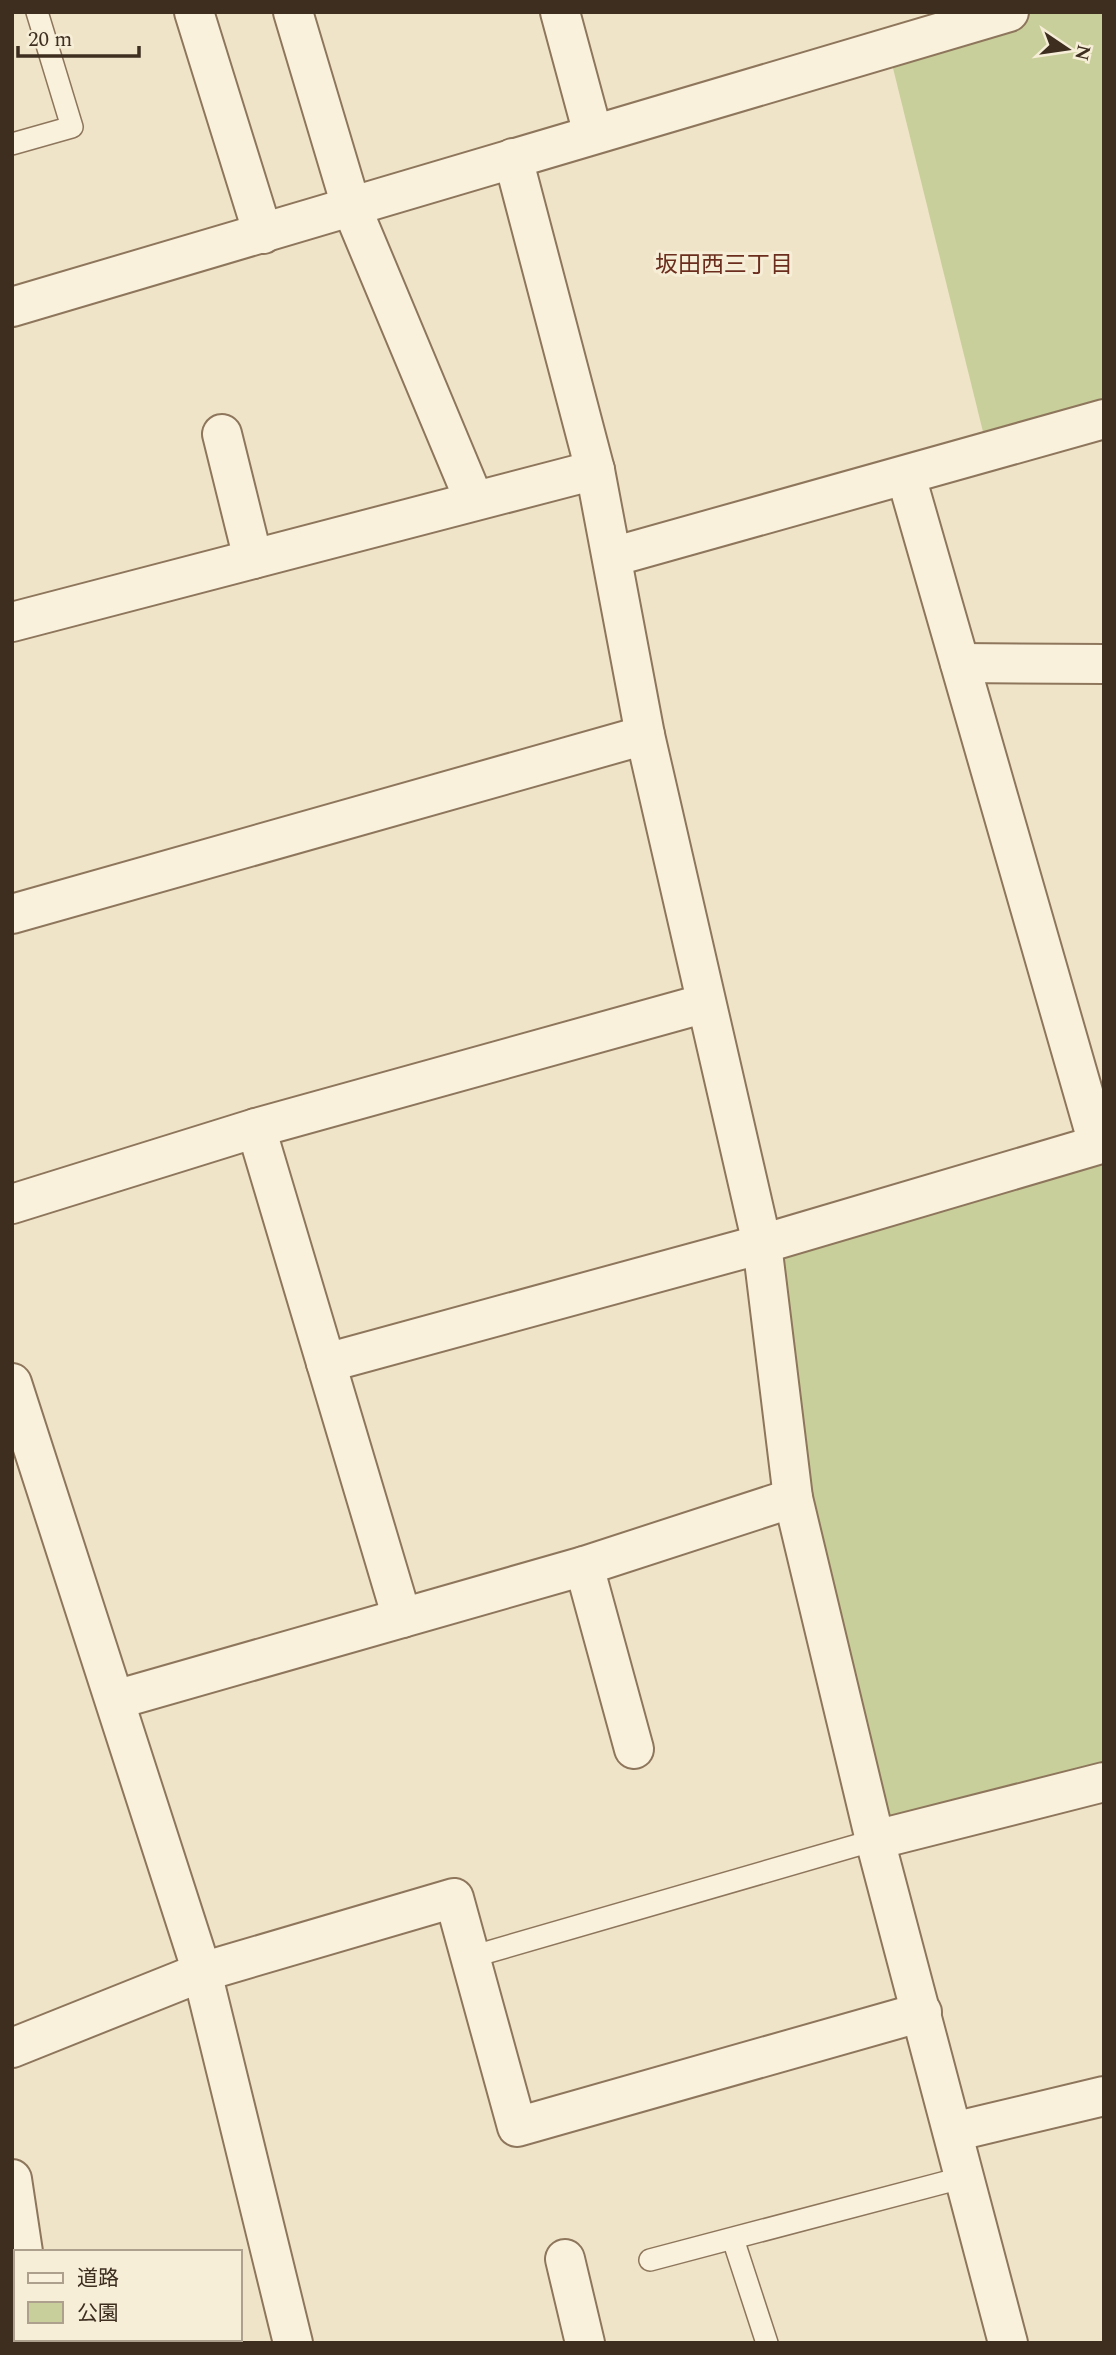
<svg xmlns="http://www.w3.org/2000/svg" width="1116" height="2355" viewBox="0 0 1116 2355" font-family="Spectral,'Noto Sans JP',serif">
<rect width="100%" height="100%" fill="#f0e4c8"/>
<g fill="#c9cf9b">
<path d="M 1009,12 L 1104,12 L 1104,419 L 988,452 L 888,48 Z"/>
<path d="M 1104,1143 L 1104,1783 L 875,1840 L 762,1244 Z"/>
</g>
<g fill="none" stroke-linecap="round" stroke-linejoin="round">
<g stroke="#8d765c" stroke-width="24">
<g id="service">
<path d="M 12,144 L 72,127 L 37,12"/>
<path d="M 471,1957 L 875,1840"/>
<path d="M 733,2239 L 767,2343"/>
<path d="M 650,2260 L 965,2177"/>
</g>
</g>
<g stroke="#8d765c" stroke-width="42">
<g id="minor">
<path d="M 194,12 L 263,234"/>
<path d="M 293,12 L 351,206 L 474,500"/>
<path d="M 560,12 L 593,134"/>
<path d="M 513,158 L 595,470 L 645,735 L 762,1244 L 793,1498 L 875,1840 L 1008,2343"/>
<path d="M 222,434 L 253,559"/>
<path d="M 906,476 L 1098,1144"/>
<path d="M 612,557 L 1104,419"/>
<path d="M 12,622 L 595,470"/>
<path d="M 960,663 L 1104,664"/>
<path d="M 12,914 L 645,735"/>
<path d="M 256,1128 L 402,1618"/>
<path d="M 12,1204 L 256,1128 L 706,1003"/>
<path d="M 326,1363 L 762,1244 L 1104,1143"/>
<path d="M 584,1566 L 634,1749"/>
<path d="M 115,1700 L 584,1566 L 793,1498"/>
<path d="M 875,1840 L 1104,1782"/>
<path d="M 12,2048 L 202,1972 L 454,1898 L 517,2127 L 922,2012"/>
<path d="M 953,2132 L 1104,2096"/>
<path d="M 12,2179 L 23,2252"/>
<path d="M 565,2259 L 585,2343"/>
<path d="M 45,2339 L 46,2343"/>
</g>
</g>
<g stroke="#8d765c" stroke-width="42">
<g id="tertiary">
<path d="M 12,307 L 1009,12"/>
<path d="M 12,1383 L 202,1972 L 293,2343"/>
</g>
</g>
<use href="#service" stroke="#faf1dc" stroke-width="21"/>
<use href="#minor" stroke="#faf1dc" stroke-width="38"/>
<use href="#tertiary" stroke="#faf1dc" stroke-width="38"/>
</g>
<g text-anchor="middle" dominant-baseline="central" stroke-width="6" stroke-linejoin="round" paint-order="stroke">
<g font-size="23" fill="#6b2e1e" stroke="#f7eed8">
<text x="724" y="265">坂田西三丁目</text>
</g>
</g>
<rect width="1116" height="2355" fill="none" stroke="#3d2e20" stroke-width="28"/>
<rect x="14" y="2250" width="228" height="91" fill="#f7eed8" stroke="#ada18e" stroke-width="2"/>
<rect x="28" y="2273" width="35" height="10" fill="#faf1dc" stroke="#ada18e" stroke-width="2"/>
<text x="77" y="2285" font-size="21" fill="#3d2e20">道路</text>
<rect x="28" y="2302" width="35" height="21" fill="#c9cf9b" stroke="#ada18e" stroke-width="2"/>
<text x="77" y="2320" font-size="21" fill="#3d2e20">公園</text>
<g transform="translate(1067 49) rotate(103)" stroke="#f7eed8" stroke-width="5" paint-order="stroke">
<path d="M0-5L12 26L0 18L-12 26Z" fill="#3d2e20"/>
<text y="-10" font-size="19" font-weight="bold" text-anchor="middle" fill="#3d2e20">N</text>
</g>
<path d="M18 46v10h121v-10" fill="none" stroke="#3d2e20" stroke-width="3.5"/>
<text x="28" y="46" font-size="21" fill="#3d2e20" stroke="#f7eed8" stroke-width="5" paint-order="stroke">20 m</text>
</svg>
